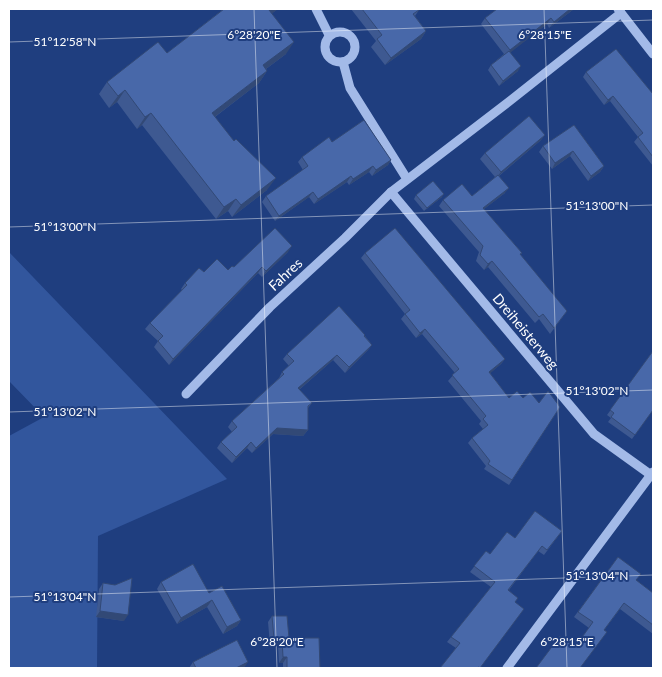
<svg xmlns="http://www.w3.org/2000/svg" width="662" height="677" viewBox="0 0 662 677" font-family="Lato,sans-serif">
<rect width="100%" height="100%" fill="#1f3e7f"/>
<path fill="#32569d" d="M 9,252 L 227,479 L 98,536 L 97,668 L 9,668 L 9,436 L 44,417 L 9,381 Z"/>
<g fill="none" stroke-linecap="round" stroke-linejoin="round">
<g stroke="#a3bae8" stroke-width="9">
<path d="M 316,9 L 329,35"/>
<path d="M 618,9 L 653,54"/>
<circle cx="340" cy="47" r="15"/>
<path d="M 343,62 L 350,88 L 407,179"/>
<path d="M 391,192 L 594,434 L 651,475"/>
<path d="M 186,394 L 270,307 L 345,238 L 391,192 L 511,100 L 621,13"/>
<path d="M 507,668 L 653,472"/>
</g>
</g>
<g fill="#3e5991">
<path d="M 223,9 L 278,9 L 272,13 L 286,54 L 266,69 L 267,71 L 259,83 L 215,117 L 267,190 L 232,217 L 228,211 L 216,219 L 142,125 L 137,129 L 117,102 L 109,108 L 99,94 L 107,82 L 167,53 L 221,11 Z"/>
<path d="M 351,9 L 418,9 L 419,10 L 415,16 L 426,31 L 421,39 L 385,65 L 371,47 L 376,41 Z"/>
<path d="M 497,9 L 574,9 L 549,28 L 547,24 L 510,52 L 518,71 L 499,86 L 488,70 L 491,65 L 504,54 L 481,24 L 485,18 Z"/>
<path d="M 586,72 L 653,94 L 653,166 L 634,142 L 638,137 L 610,101 L 604,105 L 583,77 Z"/>
<path d="M 574,125 L 604,166 L 600,172 L 588,181 L 570,156 L 552,169 L 539,152 L 543,146 Z"/>
<path d="M 545,135 L 540,141 L 499,176 L 505,193 L 484,209 L 522,253 L 520,255 L 567,311 L 550,334 L 539,319 L 535,323 L 488,267 L 484,270 L 476,261 L 479,252 L 439,206 L 443,200 L 472,196 L 495,177 L 480,159 L 485,153 Z"/>
<path d="M 332,142 L 391,160 L 388,165 L 372,176 L 369,172 L 349,185 L 347,182 L 314,204 L 309,197 L 275,221 L 262,202 L 266,196 L 303,170 L 298,162 L 302,157 Z"/>
<path d="M 416,195 L 442,197 L 424,211 L 414,199 Z"/>
<path d="M 288,252 L 262,277 L 258,273 L 169,365 L 154,347 L 158,341 L 145,329 L 150,323 L 182,290 L 181,289 L 185,283 L 204,272 L 228,270 L 234,267 Z"/>
<path d="M 365,253 L 505,359 L 501,364 L 490,373 L 509,398 L 523,398 L 539,403 L 560,407 L 509,485 L 484,469 L 486,466 L 468,443 L 472,438 L 483,429 L 479,424 L 481,421 L 448,381 L 455,373 L 422,334 L 416,338 L 401,319 L 405,314 L 361,258 Z"/>
<path d="M 365,336 L 372,345 L 368,350 L 345,373 L 333,360 L 299,390 L 312,403 L 308,408 L 308,430 L 303,436 L 273,434 L 252,453 L 247,448 L 232,463 L 217,448 L 221,442 L 232,432 L 228,427 L 232,421 L 279,378 L 282,372 L 289,366 L 283,359 L 287,354 Z"/>
<path d="M 653,351 L 653,410 L 632,439 L 608,422 L 611,418 L 607,415 Z"/>
<path d="M 562,531 L 544,555 L 538,551 L 509,590 L 515,602 L 480,668 L 440,668 L 456,648 L 447,642 L 491,587 L 470,572 L 486,551 L 490,554 L 515,538 Z"/>
<path d="M 618,557 L 636,580 L 653,593 L 653,634 L 620,609 L 604,630 L 575,647 L 589,628 L 574,617 Z"/>
<path d="M 161,582 L 209,593 L 241,620 L 237,626 L 223,634 L 207,607 L 177,624 L 157,589 Z"/>
<path d="M 103,583 L 124,621 L 96,617 L 99,589 Z"/>
<path d="M 272,616 L 289,638 L 320,668 L 283,668 L 283,663 L 279,663 L 278,645 L 270,645 L 268,622 Z"/>
<path d="M 193,662 L 244,668 L 189,668 Z"/>
</g>
<g fill="#324976">
<path d="M 271,9 L 278,9 L 261,22 L 269,10 Z"/>
<path d="M 570,9 L 574,9 L 549,28 L 554,22 Z"/>
<path d="M 551,18 L 547,24 L 506,56 L 510,50 Z"/>
<path d="M 426,31 L 421,39 L 385,65 L 391,58 Z"/>
<path d="M 294,42 L 286,54 L 255,77 L 263,65 Z"/>
<path d="M 521,66 L 518,71 L 499,86 L 503,81 Z"/>
<path d="M 267,71 L 259,83 L 204,125 L 212,113 Z"/>
<path d="M 125,90 L 117,102 L 109,108 L 118,96 Z"/>
<path d="M 613,96 L 610,101 L 604,105 L 608,100 Z"/>
<path d="M 151,113 L 142,125 L 137,129 L 145,117 Z"/>
<path d="M 545,135 L 540,141 L 496,178 L 501,172 Z"/>
<path d="M 573,151 L 570,156 L 552,169 L 555,163 Z"/>
<path d="M 391,160 L 388,165 L 372,176 L 376,170 Z"/>
<path d="M 373,166 L 369,172 L 349,185 L 353,179 Z"/>
<path d="M 604,166 L 600,172 L 588,181 L 591,176 Z"/>
<path d="M 351,176 L 347,182 L 314,204 L 318,199 Z"/>
<path d="M 276,178 L 267,190 L 232,217 L 241,205 Z"/>
<path d="M 509,188 L 505,193 L 479,213 L 483,208 Z"/>
<path d="M 313,192 L 309,197 L 275,221 L 279,216 Z"/>
<path d="M 444,194 L 442,197 L 424,211 L 427,208 Z"/>
<path d="M 236,199 L 228,211 L 216,219 L 224,207 Z"/>
<path d="M 292,246 L 288,252 L 262,277 L 266,271 Z"/>
<path d="M 492,261 L 488,267 L 484,270 L 488,264 Z"/>
<path d="M 262,267 L 258,273 L 169,365 L 173,359 Z"/>
<path d="M 425,329 L 422,334 L 416,338 L 420,333 Z"/>
<path d="M 372,345 L 368,350 L 345,373 L 349,367 Z"/>
<path d="M 337,355 L 333,360 L 294,394 L 298,388 Z"/>
<path d="M 505,359 L 501,364 L 486,377 L 489,372 Z"/>
<path d="M 277,428 L 308,430 L 303,436 L 273,434 L 252,453 L 256,448 Z"/>
<path d="M 251,442 L 247,448 L 232,463 L 236,457 Z"/>
<path d="M 212,600 L 207,607 L 177,624 L 181,618 Z"/>
<path d="M 100,611 L 128,615 L 124,621 L 96,617 Z"/>
<path d="M 241,620 L 237,626 L 223,634 L 227,627 Z"/>
<path d="M 274,639 L 282,639 L 278,645 L 270,645 Z"/>
<path d="M 283,657 L 287,657 L 283,663 L 279,663 Z"/>
<path d="M 248,662 L 244,668 L 236,668 Z"/>
</g>
<g fill="#4868a9" stroke="#324976">
<path d="M 224,9 L 271,9 L 269,10 L 294,42 L 263,65 L 267,71 L 212,113 L 234,141 L 236,139 L 276,178 L 241,205 L 236,199 L 224,207 L 151,113 L 145,117 L 125,90 L 118,96 L 107,82 L 158,42 L 167,53 Z"/>
<path d="M 362,9 L 418,9 L 419,10 L 413,14 L 426,31 L 391,58 L 377,39 L 382,35 Z"/>
<path d="M 497,9 L 570,9 L 554,22 L 551,18 L 510,50 L 485,18 Z"/>
<path d="M 616,49 L 653,94 L 653,157 L 638,137 L 643,133 L 613,96 L 608,100 L 586,72 Z"/>
<path d="M 509,51 L 521,66 L 503,81 L 491,65 Z"/>
<path d="M 529,116 L 545,135 L 501,172 L 485,153 Z"/>
<path d="M 364,120 L 391,160 L 376,170 L 373,166 L 353,179 L 351,176 L 318,199 L 313,192 L 279,216 L 266,196 L 308,166 L 302,157 L 329,137 L 332,142 Z"/>
<path d="M 574,125 L 604,166 L 591,176 L 573,151 L 555,163 L 543,146 Z"/>
<path d="M 498,175 L 509,188 L 483,208 L 522,253 L 520,254 L 567,311 L 554,328 L 543,314 L 539,317 L 492,261 L 488,264 L 480,255 L 483,246 L 443,200 L 462,184 L 472,196 Z"/>
<path d="M 433,181 L 444,194 L 427,208 L 416,195 Z"/>
<path d="M 275,228 L 292,246 L 266,271 L 262,267 L 173,359 L 158,341 L 163,336 L 150,323 L 187,285 L 185,283 L 199,268 L 204,272 L 217,259 L 228,270 L 232,266 L 234,267 Z"/>
<path d="M 395,228 L 505,359 L 489,372 L 509,398 L 517,391 L 523,398 L 530,392 L 539,403 L 548,391 L 560,407 L 512,480 L 488,464 L 490,461 L 472,438 L 488,425 L 483,419 L 486,416 L 452,375 L 459,369 L 425,329 L 420,333 L 405,314 L 410,310 L 365,253 Z"/>
<path d="M 339,306 L 365,335 L 364,336 L 372,345 L 349,367 L 337,355 L 298,388 L 312,403 L 308,406 L 308,430 L 277,428 L 256,448 L 251,442 L 236,457 L 221,442 L 237,427 L 232,421 L 284,374 L 282,372 L 294,361 L 287,354 Z"/>
<path d="M 653,351 L 653,410 L 635,435 L 611,417 L 614,413 L 610,410 Z"/>
<path d="M 535,511 L 562,531 L 547,550 L 542,546 L 508,590 L 518,598 L 515,602 L 524,609 L 480,668 L 478,667 L 477,668 L 440,668 L 460,643 L 451,637 L 495,582 L 474,566 L 486,551 L 490,554 L 507,532 L 515,538 Z"/>
<path d="M 618,557 L 641,574 L 636,580 L 653,593 L 653,625 L 624,603 L 604,630 L 607,632 L 580,668 L 536,668 L 560,636 L 575,647 L 593,622 L 578,612 Z"/>
<path d="M 193,564 L 209,593 L 222,586 L 241,620 L 227,627 L 212,600 L 181,618 L 161,582 Z"/>
<path d="M 132,578 L 128,615 L 100,611 L 103,583 L 115,585 Z"/>
<path d="M 272,616 L 287,616 L 289,638 L 319,638 L 320,668 L 287,668 L 287,657 L 283,657 L 282,639 L 274,639 Z"/>
<path d="M 237,640 L 248,662 L 236,668 L 196,668 L 193,662 Z"/>
</g>
<path fill="none" stroke="#fff" stroke-width="1" stroke-opacity="0.45" d="M 254,9 L 277,668M 544,9 L 567,668M 9,42 L 653,20M 9,227 L 653,205M 9,412 L 653,390M 9,597 L 653,575"/>
<g text-anchor="middle" dominant-baseline="central" stroke-width="4" stroke-linejoin="round" paint-order="stroke">
<g font-size="14" fill="#fff" stroke="#1f3e7f">
<text transform="translate(285 274) rotate(-43)">Fahres</text>
<text transform="translate(526 331) rotate(50)">Dreiheisterweg</text>
</g>
</g>
<g font-size="12" text-anchor="middle" fill="#fff" stroke="#1f3e7f" stroke-width="4" stroke-linejoin="round" paint-order="stroke">
<text x="254" y="39">6°28'20"E</text>
<text x="545" y="39">6°28'15"E</text>
<text x="65" y="46">51°12'58"N</text>
<text x="597" y="210">51°13'00"N</text>
<text x="65" y="231">51°13'00"N</text>
<text x="597" y="395">51°13'02"N</text>
<text x="65" y="416">51°13'02"N</text>
<text x="597" y="580">51°13'04"N</text>
<text x="65" y="601">51°13'04"N</text>
<text x="277" y="646">6°28'20"E</text>
<text x="567" y="646">6°28'15"E</text>
</g>
<rect width="662" height="677" fill="none" stroke="#ffffff" stroke-width="20"/>
</svg>
